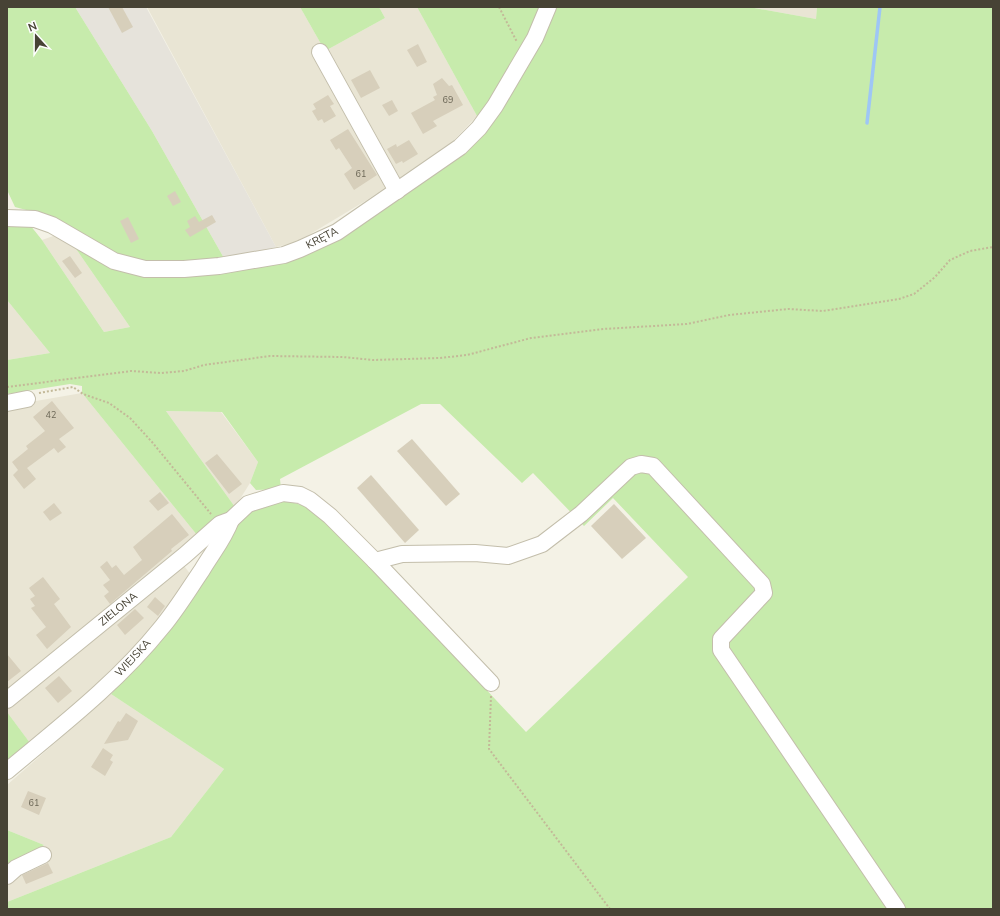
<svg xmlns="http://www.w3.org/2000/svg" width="1000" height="916" viewBox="0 0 1000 916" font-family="'Nunito Sans',sans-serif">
<rect width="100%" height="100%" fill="#f4f2e6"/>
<g fill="#e9e5d4">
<path d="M 147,7 L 300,7 L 325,51 L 385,18 L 379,7 L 417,7 L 477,116 L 453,141 L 367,200 L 297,242 L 276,247 Z"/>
<path d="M 749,7 L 817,7 L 816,19 Z"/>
<path d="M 56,235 L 72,243 L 130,327 L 104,332 L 42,240 Z"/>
<path d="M 7,300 L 50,353 L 7,360 Z"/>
<path d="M 82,393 L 197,535 L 175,554 L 191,575 L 155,625 L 120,663 L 59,720 L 30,743 L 7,712 L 7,406 Z"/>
<path d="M 166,411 L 221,412 L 258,462 L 250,483 L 235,507 Z"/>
<path d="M 111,694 L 224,769 L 171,837 L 7,902 L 7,870 L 44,845 L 7,830 L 7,785 Z"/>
</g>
<path fill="#e6e3db" d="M 75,7 L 146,7 L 276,247 L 225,260 L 152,131 Z"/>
<g fill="#c7ebac">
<path d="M 7,7 L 75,7 L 152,131 L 225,260 L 188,263 L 129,261 L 41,214 L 15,207 L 7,190 Z"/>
<path d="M 300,7 L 379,7 L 385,18 L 325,51 Z"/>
<path d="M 417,7 L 543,7 L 496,94 L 477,116 Z"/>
<path d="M 555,7 L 749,7 L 816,19 L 817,7 L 993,7 L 993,909 L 7,909 L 7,902 L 171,837 L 224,769 L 111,694 L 183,613 L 242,519 C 271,495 288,499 320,512 L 526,732 L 688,577 L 613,498 L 584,526 L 533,473 L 522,483 L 440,404 L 421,404 L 280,479 L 281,489 L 256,490 L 250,483 L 258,462 L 222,412 L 166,411 L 235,507 L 197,535 L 82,393 L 82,386 L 70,384 L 7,394 L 7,360 L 50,353 L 7,300 L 7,224 L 30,225 L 42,240 L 104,332 L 130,327 L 72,243 L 103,262 L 284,261 L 468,149 Z"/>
<path d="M 7,712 L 30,743 L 7,761 Z"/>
<path d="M 7,830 L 44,845 L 7,870 Z"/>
</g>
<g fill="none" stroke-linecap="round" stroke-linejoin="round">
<path stroke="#9ec6f5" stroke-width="3.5" d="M 867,123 L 880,7"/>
</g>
<g fill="#d7cfbb">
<path d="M 108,7 L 122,7 L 133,27 L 122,33 Z"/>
<path d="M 418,44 L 427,62 L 417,67 L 407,50 Z"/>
<path d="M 370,70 L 380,88 L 361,98 L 351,80 Z"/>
<path d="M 442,78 L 449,86 L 452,85 L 463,105 L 433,121 L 437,126 L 423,134 L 411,113 L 435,100 L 433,97 L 437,95 L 433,84 Z"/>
<path d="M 328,95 L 334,104 L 330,106 L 336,116 L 324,123 L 322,119 L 318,121 L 312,111 L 316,109 L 313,104 Z"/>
<path d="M 392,100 L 398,111 L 389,116 L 382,105 Z"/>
<path d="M 348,129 L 377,175 L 354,190 L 344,174 L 352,168 L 339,148 L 336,150 L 330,140 Z"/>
<path d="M 409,140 L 418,154 L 403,163 L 402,161 L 396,164 L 387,149 L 396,144 L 397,147 Z"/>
<path d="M 175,191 L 181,202 L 173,206 L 167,196 Z"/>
<path d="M 212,215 L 216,222 L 190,237 L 185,230 L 190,227 L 187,221 L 195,216 L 199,222 Z"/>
<path d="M 128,217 L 139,239 L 131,243 L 120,221 Z"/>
<path d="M 70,256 L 82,273 L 75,278 L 62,261 Z"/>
<path d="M 52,401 L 74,428 L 59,439 L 66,447 L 58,453 L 54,448 L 27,468 L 36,479 L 24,489 L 13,475 L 18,470 L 12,462 L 28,449 L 26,446 L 45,431 L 33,417 Z"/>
<path d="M 412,439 L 460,494 L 446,506 L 397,451 Z"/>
<path d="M 217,454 L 242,484 L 229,494 L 205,463 Z"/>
<path d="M 371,475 L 419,530 L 405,543 L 357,488 Z"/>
<path d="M 160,492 L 169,503 L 158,511 L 149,501 Z"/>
<path d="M 54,503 L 62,513 L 50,521 L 43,512 Z"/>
<path d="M 614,504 L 646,538 L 622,559 L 591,526 Z"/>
<path d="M 172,514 L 189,535 L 171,549 L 172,551 L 110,604 L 104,596 L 109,592 L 103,585 L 110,580 L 100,567 L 107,561 L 112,568 L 116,565 L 124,575 L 142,560 L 133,547 Z"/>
<path d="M 43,577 L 60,599 L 54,604 L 71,627 L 47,649 L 36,635 L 46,627 L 31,608 L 35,606 L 30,599 L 35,596 L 29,588 Z"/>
<path d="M 155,597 L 165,606 L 158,616 L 147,607 Z"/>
<path d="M 135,609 L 144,618 L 125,635 L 117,625 Z"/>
<path d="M 7,654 L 21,671 L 7,682 Z"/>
<path d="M 59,676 L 72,691 L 58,703 L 45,688 Z"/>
<path d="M 126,713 L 138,721 L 128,740 L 104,744 L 118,721 L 120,722 Z"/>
<path d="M 103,748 L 113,755 L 110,760 L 113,762 L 105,776 L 91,767 Z"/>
<path d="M 28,791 L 46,798 L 39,815 L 21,807 Z"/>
<path d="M 48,863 L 53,873 L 26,884 L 22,875 Z"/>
</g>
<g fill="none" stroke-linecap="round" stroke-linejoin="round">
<g stroke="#c3beab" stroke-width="18">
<g id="minor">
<path d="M 320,52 L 397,191"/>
<path d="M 7,218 L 35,219 L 52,225 L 114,261 L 145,269 L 184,269 L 219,266 L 284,255 L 300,249 L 337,232 L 460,147 L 479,128 L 495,106 L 535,38 L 548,7"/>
<path d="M 7,403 L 27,399"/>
<path d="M 375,561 L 402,554 L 475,553 L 508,556 L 542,544 L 581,514 L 631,467 L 641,464 L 653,466 L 762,584 L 764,593 L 721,639 L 721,650 L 897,909"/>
<path d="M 7,700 L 185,555 L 220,524 L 231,520 L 248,504 L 283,493 L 300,495 L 310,500 L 330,516 L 375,561 L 491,683"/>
<path d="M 7,771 C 61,726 118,682 162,627 C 177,609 189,589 202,570 C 212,553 224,539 231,520"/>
<path d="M 7,876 L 16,868 L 43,855"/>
</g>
</g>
<g stroke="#c3b998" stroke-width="2" stroke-dasharray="2 2" stroke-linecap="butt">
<path d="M 499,7 L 517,42"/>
<path d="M 7,387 L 131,371 L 161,373 L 184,371 L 204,365 L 270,356 L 343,357 L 373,360 L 440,358 L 467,355 L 531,338 L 603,329 L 687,324 L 729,315 L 788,309 L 823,311 L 899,299 L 914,294 L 935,277 L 950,260 L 970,251 L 993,247"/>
<path d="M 39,393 L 73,387 L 83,394 L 109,403 L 130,418 L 152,442 L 211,514"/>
<path d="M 491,696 L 489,749 L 610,909"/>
</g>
<use href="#minor" stroke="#fff" stroke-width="16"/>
</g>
<g text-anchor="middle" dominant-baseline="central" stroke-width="3.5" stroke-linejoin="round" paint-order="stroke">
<g font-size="9" fill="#6b6656">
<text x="448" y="100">69</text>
<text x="361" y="174">61</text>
<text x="51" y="415">42</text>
<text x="34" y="803">61</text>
</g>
<g font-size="11" fill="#474335" stroke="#fff">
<text transform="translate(322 238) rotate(-27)">KRĘTA</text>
<text transform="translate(118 609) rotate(-39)">ZIELONA</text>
<text transform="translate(133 658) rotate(-47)">WIEJSKA</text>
</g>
</g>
<rect width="1000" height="916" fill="none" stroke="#474335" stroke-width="16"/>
<g transform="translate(36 36) rotate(339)" stroke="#ffffff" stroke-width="3" paint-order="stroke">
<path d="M0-3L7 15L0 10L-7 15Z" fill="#474335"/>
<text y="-6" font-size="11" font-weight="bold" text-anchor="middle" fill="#474335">N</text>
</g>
</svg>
